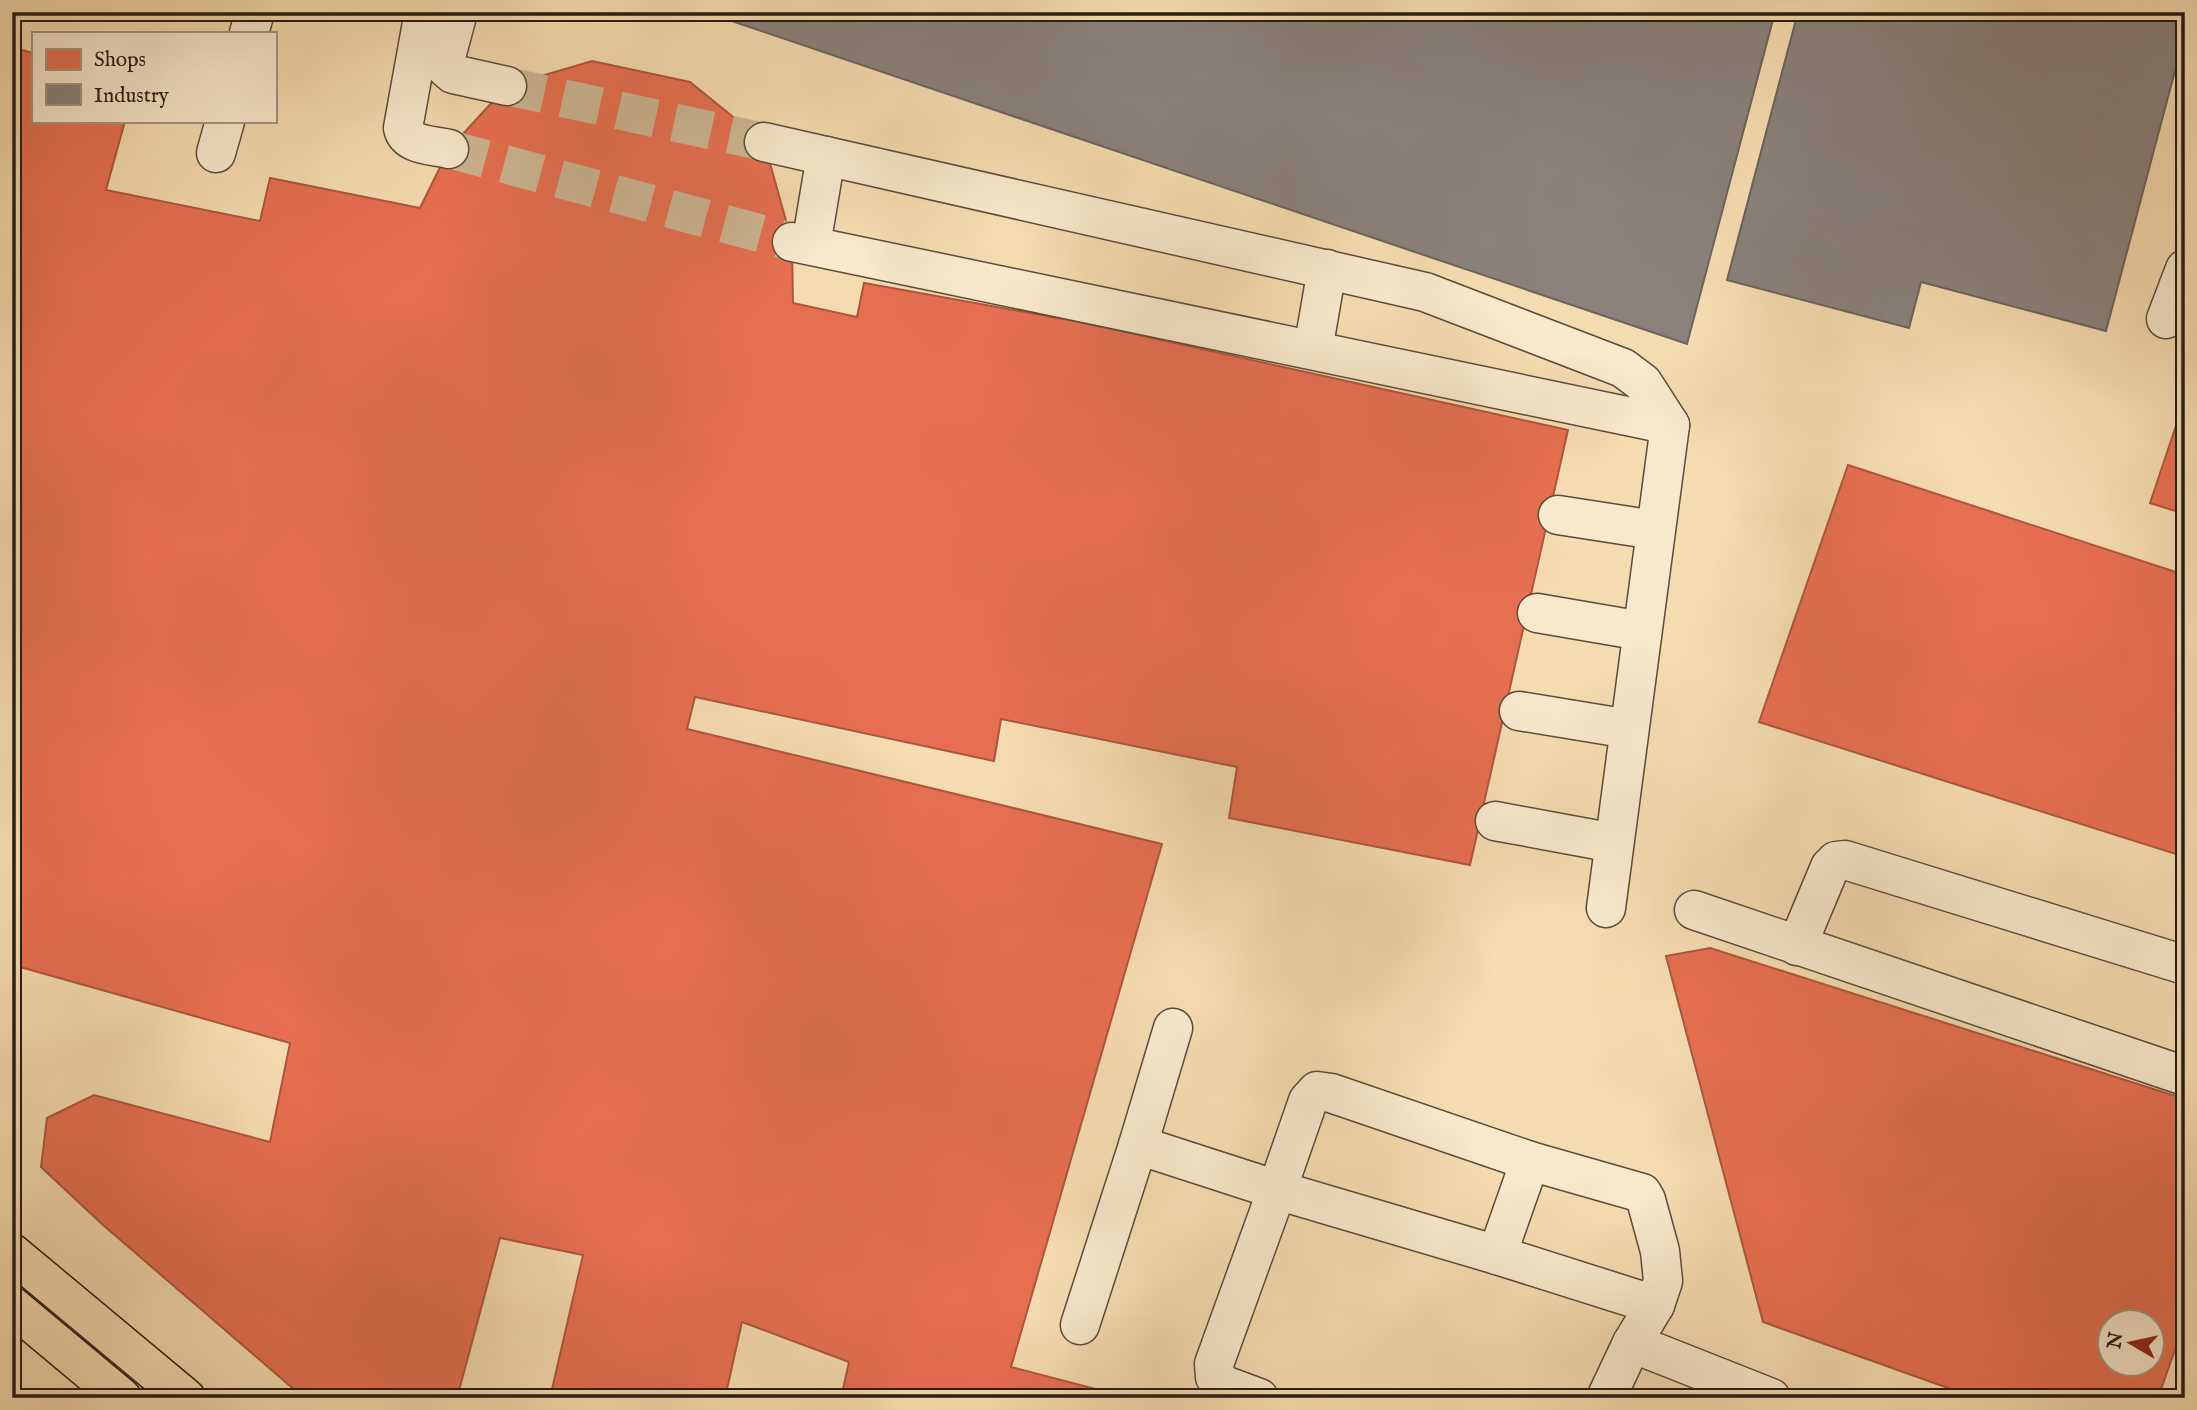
<svg xmlns="http://www.w3.org/2000/svg" width="2197" height="1410" viewBox="0 0 2197 1410" font-family="'IM FELL English',serif">
<rect width="100%" height="100%" fill="#f5dcb0"/>
<filter id="stains"><feTurbulence type="fractalNoise" baseFrequency=".00286" numOctaves="4"/><feColorMatrix values="0 0 0 0 .2 0 0 0 0 .09 0 0 0 0 .02 0 0 0 .5 -.17"/></filter>
<radialGradient id="worn" r=".72"><stop offset=".6" stop-color="#630" stop-opacity="0"/><stop offset="1" stop-color="#630" stop-opacity=".3"/></radialGradient>
<g fill="#e76f51" stroke="#ad563f" stroke-width="2" fill-rule="evenodd">
<path d="M 12,47 L 33,53 L 33,121 L 125,121 L 106,190 L 260,221 L 270,178 L 420,208 L 449,149 L 507,86 L 592,61 L 690,82 L 764,142 L 792,242 L 793,303 L 857,317 L 864,283 L 1075,321 L 1568,430 L 1470,865 L 1229,818 L 1237,767 L 1001,719 L 994,761 L 695,697 L 687,729 L 1162,844 L 1011,1367 L 1130,1398 L 841,1398 L 849,1362 L 742,1322 L 725,1398 L 550,1398 L 583,1255 L 500,1238 L 457,1398 L 304,1398 L 103,1225 L 41,1167 L 47,1118 L 94,1095 L 270,1142 L 290,1043 L 13,965 L 12,967 Z"/>
<path d="M 2185,399 L 2185,514 L 2150,503 Z"/>
<path d="M 1848,465 L 2185,575 L 2185,857 L 1759,722 Z"/>
<path d="M 1710,948 L 2185,1099 L 2185,1321 L 2158,1398 L 1976,1398 L 1763,1322 L 1666,956 ZM 2110,1322 L 2152,1322 L 2152,1364 L 2110,1364 Z"/>
</g>
<g fill="#8a817c" stroke="#6c635d" stroke-width="2">
<path d="M 705,12 L 1775,12 L 1687,344 Z"/>
<path d="M 1798,12 L 2185,12 L 2185,33 L 2106,331 L 1921,282 L 1909,328 L 1727,280 Z"/>
</g>
<g fill="none" stroke-linecap="round" stroke-linejoin="round">
<g stroke="#ccb691" stroke-width="38" stroke-dasharray="38 19" stroke-linecap="butt">
<path d="M 507,86 L 764,142"/>
<path d="M 449,149 L 792,242"/>
</g>
<g stroke="#5a4c3b" stroke-width="41">
<g id="minor">
<path d="M 424,12 L 403,128 C 407,146 433,145 449,149"/>
<path d="M 458,12 L 446,57 L 446,68 L 453,74 L 507,86"/>
<path d="M 249,33 L 255,12"/>
<path d="M 764,142 L 1425,292 L 1623,368 L 1643,383 L 1670,425 L 1606,908"/>
<path d="M 216,153 L 225,121"/>
<path d="M 792,242 L 1670,425"/>
<path d="M 811,245 L 826,156"/>
<path d="M 2166,319 L 2185,269"/>
<path d="M 1313,350 L 1327,269"/>
<path d="M 1558,515 L 1655,530"/>
<path d="M 1537,613 L 1642,631"/>
<path d="M 1519,711 L 1629,729"/>
<path d="M 1495,821 L 1614,843"/>
<path d="M 1694,910 L 2185,1076"/>
<path d="M 1797,946 L 1830,867 L 1836,861 L 1845,860 L 2185,965"/>
<path d="M 1138,1145 L 1277,1190 L 1308,1101 L 1317,1091 L 1331,1093 L 1530,1161"/>
<path d="M 1497,1255 L 1530,1161 L 1642,1193 L 1646,1200 L 1660,1251 L 1663,1281 L 1655,1305"/>
<path d="M 1080,1325 L 1138,1145 L 1173,1028"/>
<path d="M 1632,1343 L 1771,1398"/>
<path d="M 1259,1398 L 1224,1385 L 1215,1377 L 1214,1364 L 1277,1190 L 1497,1255 L 1655,1305 L 1632,1343 L 1606,1398"/>
</g>
</g>
<g stroke="#261c14" stroke-width="41">
<path id="major" d="M 12,1253 L 186,1398"/>
</g>
<g stroke="#261c14" stroke-width="41">
<path id="highway" d="M 12,1306 L 122,1398"/>
</g>
<use href="#minor" stroke="#f8e8cc" stroke-width="38"/>
<use href="#major" stroke="#f5dcb0" stroke-width="38"/>
<use href="#highway" stroke="#f5dcb0" stroke-width="38"/>
</g>
<rect width="2197" height="1410" fill="none" stroke="#f5dcb0" stroke-width="42"/>
<rect x="14" y="14" width="2169" height="1382" fill="none" stroke="#261c14" stroke-width="3.5"/>
<rect x="21" y="21" width="2155" height="1368" fill="none" stroke="#261c14" stroke-width="2"/>
<rect x="32" y="32" width="245" height="91" fill="#f8e8cc" stroke="#a49682" stroke-width="2"/>
<rect x="46" y="49" width="35" height="21" fill="#e76f51" stroke="#a49682" stroke-width="2"/>
<text x="94" y="66" font-size="21" fill="#261c14">Shops</text>
<rect x="46" y="84" width="35" height="21" fill="#8a817c" stroke="#a49682" stroke-width="2"/>
<text x="94" y="102" font-size="21" fill="#261c14">Industry</text>
<g transform="translate(2131 1343) rotate(279)"><circle r="33" fill="#f8e8cc" stroke="#a49682" stroke-width="2"/>
<path d="M0-5L12 26L0 18L-12 26Z" fill="#8f2418"/>
<text y="-10" font-size="19" font-weight="bold" text-anchor="middle" fill="#261c14">N</text>
</g>
<rect width="100%" height="100%" filter="url(#stains)"/>
<rect width="100%" height="100%" fill="url(#worn)"/>
</svg>
